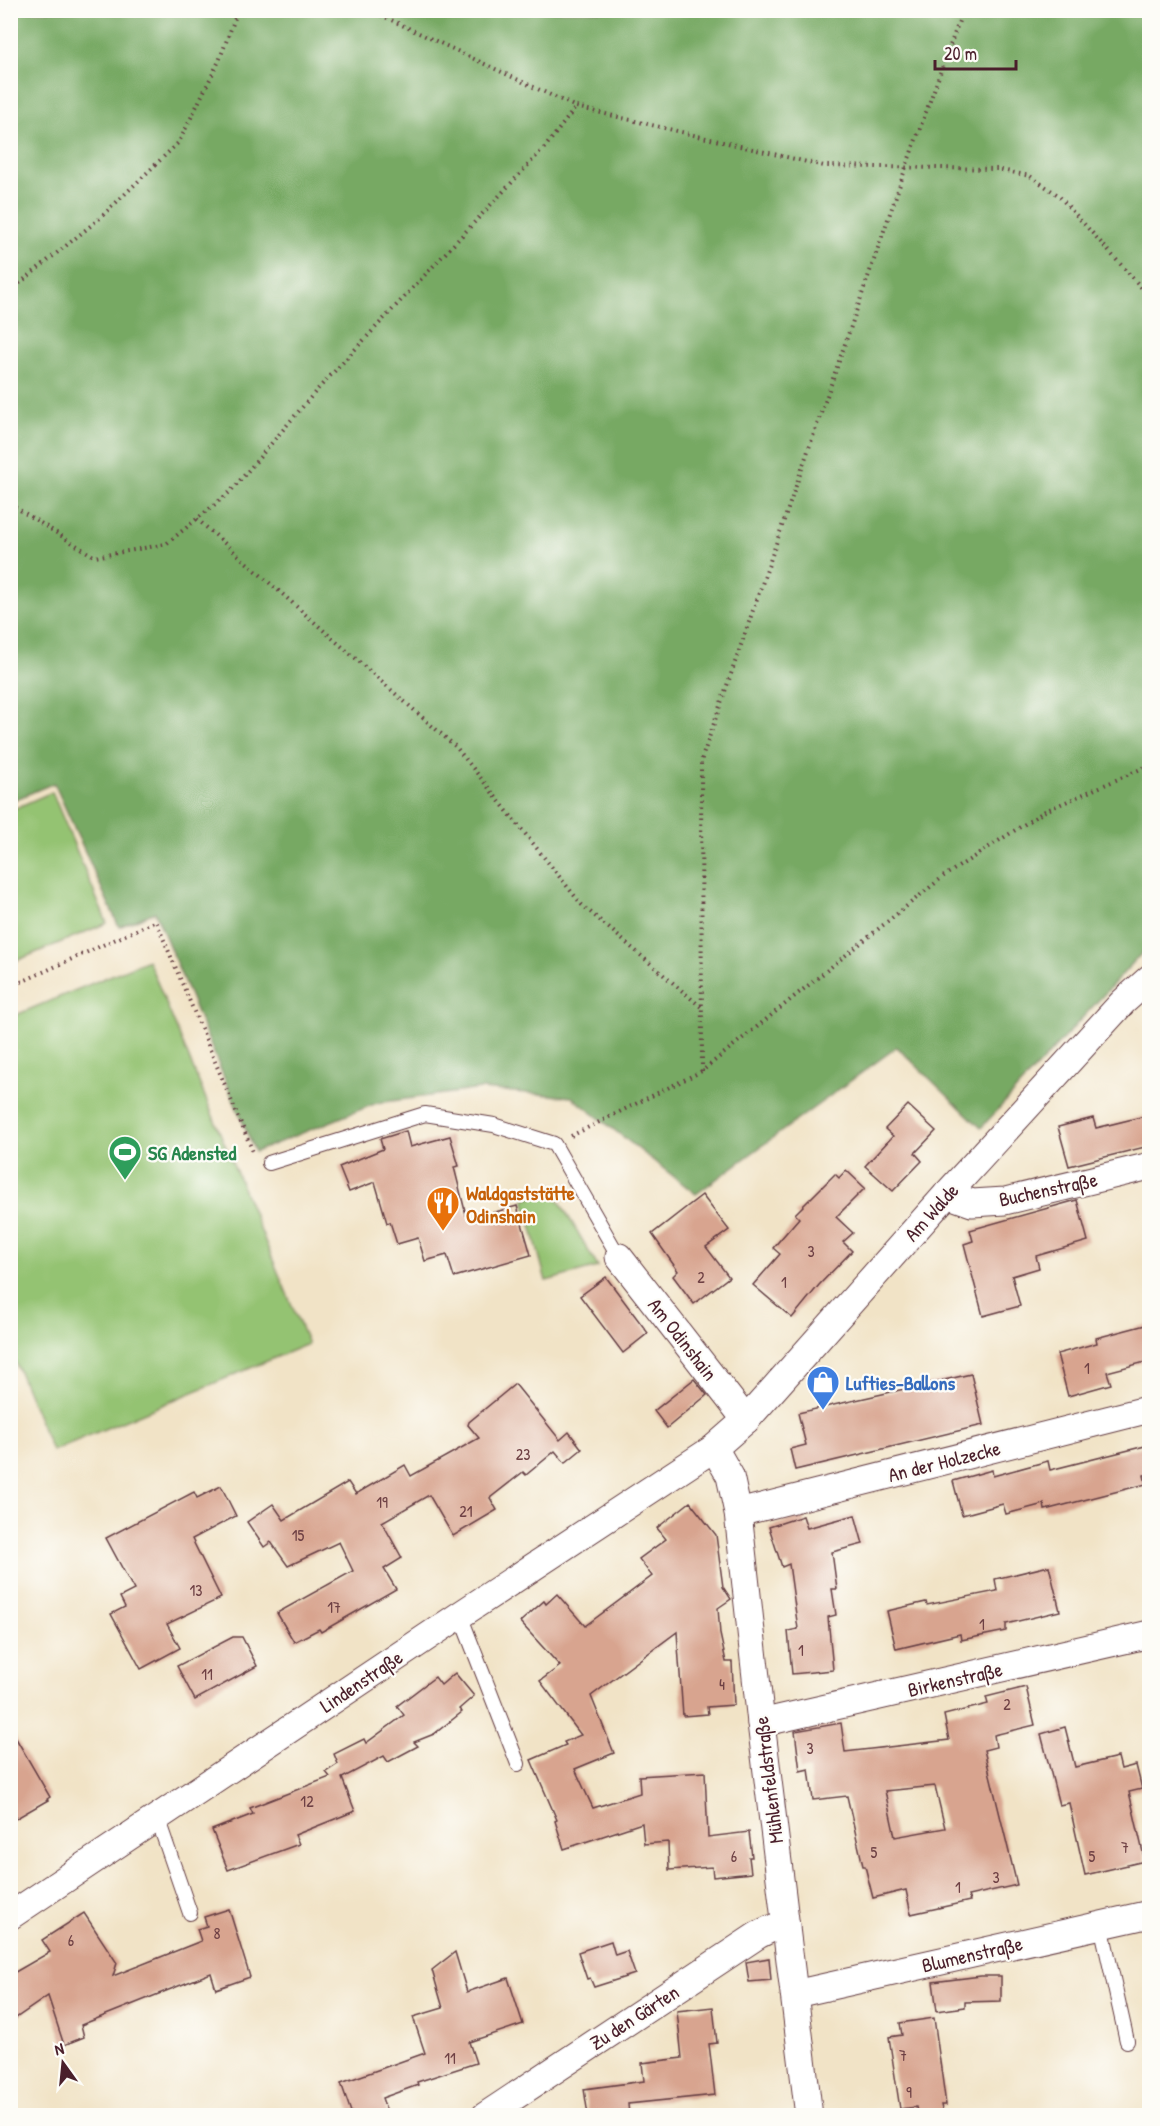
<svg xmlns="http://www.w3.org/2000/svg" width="1160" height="2126" viewBox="0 0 1160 2126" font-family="'Patrick Hand',sans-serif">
<rect width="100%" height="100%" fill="#fdfcf7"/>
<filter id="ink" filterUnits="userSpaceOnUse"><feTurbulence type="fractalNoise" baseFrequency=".0167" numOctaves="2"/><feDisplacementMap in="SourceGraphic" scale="12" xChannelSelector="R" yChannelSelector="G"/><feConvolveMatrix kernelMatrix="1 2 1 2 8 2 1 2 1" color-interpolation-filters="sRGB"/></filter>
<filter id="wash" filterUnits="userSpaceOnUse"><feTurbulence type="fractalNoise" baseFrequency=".008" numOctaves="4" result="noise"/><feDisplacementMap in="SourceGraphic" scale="24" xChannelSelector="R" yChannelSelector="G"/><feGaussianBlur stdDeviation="1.35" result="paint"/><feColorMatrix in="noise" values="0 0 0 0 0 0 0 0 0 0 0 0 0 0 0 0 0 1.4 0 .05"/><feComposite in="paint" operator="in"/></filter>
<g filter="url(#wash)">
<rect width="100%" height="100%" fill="#f1e3c6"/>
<g fill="#94c372" stroke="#6f714e" stroke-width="1.5">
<path d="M 52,792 L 107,923 L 11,963 L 11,810 Z"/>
<path d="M 148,960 L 308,1344 L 52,1451 L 11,1352 L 11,1017 Z"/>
<path d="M 553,1190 L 598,1267 L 546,1281 L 524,1199 Z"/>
</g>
<path fill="#77a964" stroke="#606448" stroke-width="1.5" d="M 10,11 L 1149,11 L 1149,947 L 1142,953 L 981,1128 L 897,1047 L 696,1194 L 572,1097 L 481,1089 L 377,1103 L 255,1152 L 155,912 L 119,927 L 54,783 L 12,801 L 11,798 Z"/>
<g id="blocks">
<g fill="#d8a48f" fill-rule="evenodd">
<path d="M 908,1105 L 936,1131 L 915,1153 L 922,1161 L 893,1191 L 865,1166 L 893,1136 L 885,1129 Z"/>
<path d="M 1149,1115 L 1149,1146 L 1069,1166 L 1058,1127 L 1093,1118 L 1096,1128 Z"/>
<path d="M 406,1131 L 410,1147 L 450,1136 L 459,1166 L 454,1167 L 466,1215 L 469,1214 L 470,1219 L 517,1206 L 531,1255 L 454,1277 L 447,1255 L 425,1261 L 418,1238 L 397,1244 L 390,1222 L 387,1223 L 375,1182 L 349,1192 L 339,1167 L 383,1149 L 380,1139 Z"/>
<path d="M 846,1170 L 865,1188 L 836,1217 L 853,1233 L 843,1242 L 852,1251 L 819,1285 L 792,1318 L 753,1285 L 780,1254 L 773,1248 L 799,1218 L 795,1214 L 835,1174 L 839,1178 Z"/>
<path d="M 702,1195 L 729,1230 L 706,1247 L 729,1277 L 694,1304 L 673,1276 L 678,1271 L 652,1234 Z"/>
<path d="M 1077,1200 L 1088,1241 L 1036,1256 L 1039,1268 L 1012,1276 L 1020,1306 L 983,1316 L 964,1244 L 973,1241 L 970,1230 Z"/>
<path d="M 606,1277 L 648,1333 L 623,1353 L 580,1296 Z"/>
<path d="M 1149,1324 L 1149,1361 L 1107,1372 L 1111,1384 L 1068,1396 L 1057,1354 L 1097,1343 L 1096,1338 Z"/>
<path d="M 971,1374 L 983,1425 L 795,1470 L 790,1449 L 806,1445 L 798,1413 Z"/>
<path d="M 694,1379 L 707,1395 L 667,1428 L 654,1411 Z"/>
<path d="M 515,1384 L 560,1440 L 569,1432 L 582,1449 L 565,1463 L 555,1451 L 526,1475 L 523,1472 L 490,1498 L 497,1510 L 453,1536 L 429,1495 L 382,1522 L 402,1558 L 384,1569 L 396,1589 L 321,1632 L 319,1629 L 294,1642 L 277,1613 L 353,1571 L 339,1542 L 288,1566 L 271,1542 L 264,1547 L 247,1522 L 273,1504 L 284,1520 L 348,1482 L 356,1494 L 405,1465 L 411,1476 L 479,1438 L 468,1425 L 469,1422 Z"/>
<path d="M 1149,1445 L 1149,1474 L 1144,1475 L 1146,1484 L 1045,1510 L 1044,1504 L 1006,1514 L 1003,1504 L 962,1515 L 953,1481 L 992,1470 L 993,1476 L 1048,1461 L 1050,1470 Z"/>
<path d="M 221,1486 L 236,1516 L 192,1539 L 221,1598 L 167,1624 L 180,1648 L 141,1669 L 111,1614 L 125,1607 L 120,1597 L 134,1590 L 106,1538 L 194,1492 L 197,1498 Z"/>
<path d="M 690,1502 L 716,1535 L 723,1587 L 731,1599 L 718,1608 L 720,1634 L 726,1662 L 732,1662 L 734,1705 L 707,1707 L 708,1714 L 683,1716 L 677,1632 L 591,1696 L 614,1753 L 575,1769 L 593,1808 L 640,1793 L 639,1776 L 705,1772 L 708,1837 L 749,1832 L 752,1857 L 749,1857 L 751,1873 L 713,1877 L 712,1867 L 669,1870 L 668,1842 L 644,1844 L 642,1823 L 564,1849 L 555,1821 L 557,1820 L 531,1760 L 566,1745 L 564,1742 L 581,1735 L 540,1681 L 560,1666 L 520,1622 L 544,1601 L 546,1604 L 557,1594 L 585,1626 L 652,1576 L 639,1559 L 666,1539 L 657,1528 Z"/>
<path d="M 855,1515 L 863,1544 L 832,1552 L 837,1589 L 832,1589 L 836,1615 L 828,1617 L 833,1670 L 792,1674 L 788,1631 L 798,1629 L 789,1564 L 782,1567 L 769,1527 L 803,1516 L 807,1528 Z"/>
<path d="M 1049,1566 L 1060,1611 L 1006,1624 L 1006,1631 L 961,1640 L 960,1634 L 896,1649 L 887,1611 L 926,1602 L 927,1605 L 997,1591 L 995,1579 Z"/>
<path d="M 233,1637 L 242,1637 L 257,1666 L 195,1700 L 177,1666 Z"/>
<path d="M 455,1673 L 474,1696 L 459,1709 L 462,1712 L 434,1734 L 414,1742 L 418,1746 L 388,1762 L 384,1756 L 342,1778 L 355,1811 L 295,1835 L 299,1844 L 228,1870 L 212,1830 L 253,1814 L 250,1808 L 330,1777 L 326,1772 L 338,1764 L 334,1754 L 364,1739 L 366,1743 L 404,1715 L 397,1706 L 435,1677 L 441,1685 Z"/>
<path d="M 1026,1687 L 1035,1725 L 994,1735 L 996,1747 L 984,1750 L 1017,1885 L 968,1896 L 970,1901 L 911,1914 L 906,1890 L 873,1898 L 865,1866 L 863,1866 L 847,1796 L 813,1800 L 809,1769 L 800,1771 L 795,1731 L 841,1723 L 845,1752 L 949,1740 L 944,1715 L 988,1704 L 986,1697 ZM 935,1786 L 945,1828 L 895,1837 L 885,1791 Z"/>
<path d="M 1065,1727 L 1075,1767 L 1118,1757 L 1121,1769 L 1136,1765 L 1142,1789 L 1129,1792 L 1145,1861 L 1085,1875 L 1069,1803 L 1059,1805 L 1041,1734 Z"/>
<path d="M 10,1728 L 50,1797 L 47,1799 L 48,1800 L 10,1822 Z"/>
<path d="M 229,1909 L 250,1977 L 216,1989 L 211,1973 L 81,2025 L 84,2037 L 64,2045 L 48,1996 L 10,2022 L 10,1975 L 50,1952 L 42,1940 L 84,1913 L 117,1963 L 113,1976 L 201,1941 L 197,1929 L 207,1926 L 204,1917 Z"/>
<path d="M 611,1941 L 615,1955 L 627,1951 L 635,1974 L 594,1987 L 590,1978 L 587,1979 L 578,1952 Z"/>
<path d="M 455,1952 L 467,1992 L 508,1978 L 523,2024 L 469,2042 L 476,2063 L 417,2082 L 418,2085 L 382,2098 L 388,2115 L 352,2115 L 341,2083 L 425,2053 L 413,2017 L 443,2008 L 432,1970 Z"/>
<path d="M 769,1958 L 771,1980 L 749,1982 L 746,1962 Z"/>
<path d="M 981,1976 L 1001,1976 L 1001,2001 L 965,2002 L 965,2007 L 937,2011 L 933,1982 Z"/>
<path d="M 713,2007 L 717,2043 L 709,2044 L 715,2095 L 628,2104 L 629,2115 L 588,2115 L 584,2089 L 644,2081 L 642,2063 L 682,2058 L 677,2011 Z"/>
<path d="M 934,2018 L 946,2105 L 941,2105 L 943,2115 L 918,2115 L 916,2107 L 900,2109 L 889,2037 L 902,2035 L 900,2023 Z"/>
</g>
</g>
</g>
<g filter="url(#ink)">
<use href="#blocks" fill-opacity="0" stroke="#633c42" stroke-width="1.5"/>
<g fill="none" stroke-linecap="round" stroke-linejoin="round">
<g stroke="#633c42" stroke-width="16">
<g id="lane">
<path d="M 269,1163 L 425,1114 L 494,1125 L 554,1144 L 619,1257"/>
<path d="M 460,1615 L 518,1764"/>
<path d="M 157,1817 L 190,1913"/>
<path d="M 1101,1925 L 1127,2041"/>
</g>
</g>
<g stroke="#633c42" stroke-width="29">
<g id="street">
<path d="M 947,1194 L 972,1203 L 1005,1201 L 1150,1166"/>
<path d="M 619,1257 L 746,1420"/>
<path d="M 714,1448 L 730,1476 L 738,1513 L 761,1723 L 809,2116"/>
<path d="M 738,1513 L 1150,1409"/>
<path d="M 761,1723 L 1150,1634"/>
<path d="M 10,1916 L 460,1615 L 714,1448 L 746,1420 L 947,1194 L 1123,1002 L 1150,978"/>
<path d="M 795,1994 L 1150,1914"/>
<path d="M 485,2116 L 758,1935 L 770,1929 L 786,1926"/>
</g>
</g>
<g stroke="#633c42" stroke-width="4" stroke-dasharray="1.5 4.5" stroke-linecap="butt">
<path d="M 370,10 L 576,107 L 824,166 L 997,169 L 1030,176 L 1058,195 L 1150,297"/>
<path d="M 10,291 L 99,219 L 179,142 L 219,61 L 238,10"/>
<path d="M 10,504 L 95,557 L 166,544 L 230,492 L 316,391 L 546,146 L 576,107"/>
<path d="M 197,519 L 456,747 L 582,905 L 701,1007"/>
<path d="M 10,987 L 156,921 L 253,1152"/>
<path d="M 702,1071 L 701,761 L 906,167 L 963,10"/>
<path d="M 571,1136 L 702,1071 L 944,876 L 1045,811 L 1150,765"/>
</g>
<use href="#lane" stroke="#fff" stroke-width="14"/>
<use href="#street" stroke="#fff" stroke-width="27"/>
</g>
</g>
<defs>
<g id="stadium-pin" transform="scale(1.725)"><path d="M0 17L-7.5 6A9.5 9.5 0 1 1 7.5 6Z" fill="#2e9e5b" stroke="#fdfcf7"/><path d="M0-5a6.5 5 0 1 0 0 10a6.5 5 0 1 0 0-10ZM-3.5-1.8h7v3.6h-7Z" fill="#fff"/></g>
<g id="restaurant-pin" transform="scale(1.725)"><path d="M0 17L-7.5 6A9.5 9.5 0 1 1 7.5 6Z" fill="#e8710a" stroke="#fdfcf7"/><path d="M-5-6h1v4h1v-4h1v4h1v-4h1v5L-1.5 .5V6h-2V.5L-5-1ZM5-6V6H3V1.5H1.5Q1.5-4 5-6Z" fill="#fff"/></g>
<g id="shop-pin" transform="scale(1.725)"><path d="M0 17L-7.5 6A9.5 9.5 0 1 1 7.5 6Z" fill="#3f7fe0" stroke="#fdfcf7"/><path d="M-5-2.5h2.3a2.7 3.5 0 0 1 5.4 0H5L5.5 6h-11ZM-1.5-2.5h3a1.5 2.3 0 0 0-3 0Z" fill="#fff"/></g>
</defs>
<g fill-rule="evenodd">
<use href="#stadium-pin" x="125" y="1152"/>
<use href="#restaurant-pin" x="443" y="1203"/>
<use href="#shop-pin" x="823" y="1382"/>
</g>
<g text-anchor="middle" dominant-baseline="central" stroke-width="4.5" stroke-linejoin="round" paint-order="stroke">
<g font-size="16" fill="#6e4044">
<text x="811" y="1251">3</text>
<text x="701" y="1277">2</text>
<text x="784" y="1282">1</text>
<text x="1087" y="1368">1</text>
<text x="523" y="1454">23</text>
<text x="382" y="1502">19</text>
<text x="466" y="1511">21</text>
<text x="298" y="1535">15</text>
<text x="196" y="1590">13</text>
<text x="334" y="1607">17</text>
<text x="982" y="1624">1</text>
<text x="801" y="1650">1</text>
<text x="207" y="1674">11</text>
<text x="722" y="1684">4</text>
<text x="1007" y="1704">2</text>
<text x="810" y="1748">3</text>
<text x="307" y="1801">12</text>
<text x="1125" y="1847">7</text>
<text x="874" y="1852">5</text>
<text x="734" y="1856">6</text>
<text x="1092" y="1856">5</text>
<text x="996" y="1877">3</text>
<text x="958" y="1887">1</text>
<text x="217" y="1933">8</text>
<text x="71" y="1940">6</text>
<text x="903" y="2055">7</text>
<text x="450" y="2058">11</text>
<text x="909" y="2092">9</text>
</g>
<g font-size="20" font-weight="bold" fill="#27864d" stroke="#fdfcf7" text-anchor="start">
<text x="148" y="1152">SG Adensted</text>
</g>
<g font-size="20" fill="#4a1f2b" stroke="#fdfcf7">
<text transform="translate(1048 1189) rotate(-12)">Buchenstraße</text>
<text transform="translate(931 1212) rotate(-48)">Am Walde</text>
<text transform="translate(683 1339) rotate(52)">Am Odinshain</text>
<text transform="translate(944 1461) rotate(-14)">An der Holzecke</text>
<text transform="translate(955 1679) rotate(-13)">Birkenstraße</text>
<text transform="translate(361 1681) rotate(-34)">Lindenstraße</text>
<text transform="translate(768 1780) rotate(-97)">Mühlenfeldstraße</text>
<text transform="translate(972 1954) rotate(-13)">Blumenstraße</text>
<text transform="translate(634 2017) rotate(-33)">Zu den Gärten</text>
</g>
<g font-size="20" font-weight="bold" fill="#c56008" stroke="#fdfcf7" text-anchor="start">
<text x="466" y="1192">Waldgaststätte<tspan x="466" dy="23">Odinshain</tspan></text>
</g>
<g font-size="20" font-weight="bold" fill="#366cbe" stroke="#fdfcf7" text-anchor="start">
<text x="846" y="1382">Lufties-Ballons</text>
</g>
</g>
<rect width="1160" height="2126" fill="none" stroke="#fdfcf7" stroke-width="36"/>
<g transform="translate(63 2063) rotate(345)" stroke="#fdfcf7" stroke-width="4.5" paint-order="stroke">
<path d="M0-4.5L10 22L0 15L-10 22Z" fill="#4a1f2b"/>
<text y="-9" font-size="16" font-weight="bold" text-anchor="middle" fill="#4a1f2b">N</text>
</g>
<path d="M935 60v9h81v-9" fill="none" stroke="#4a1f2b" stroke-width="3"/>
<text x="944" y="60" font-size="18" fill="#4a1f2b" stroke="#fdfcf7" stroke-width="4.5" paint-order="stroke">20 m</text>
</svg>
